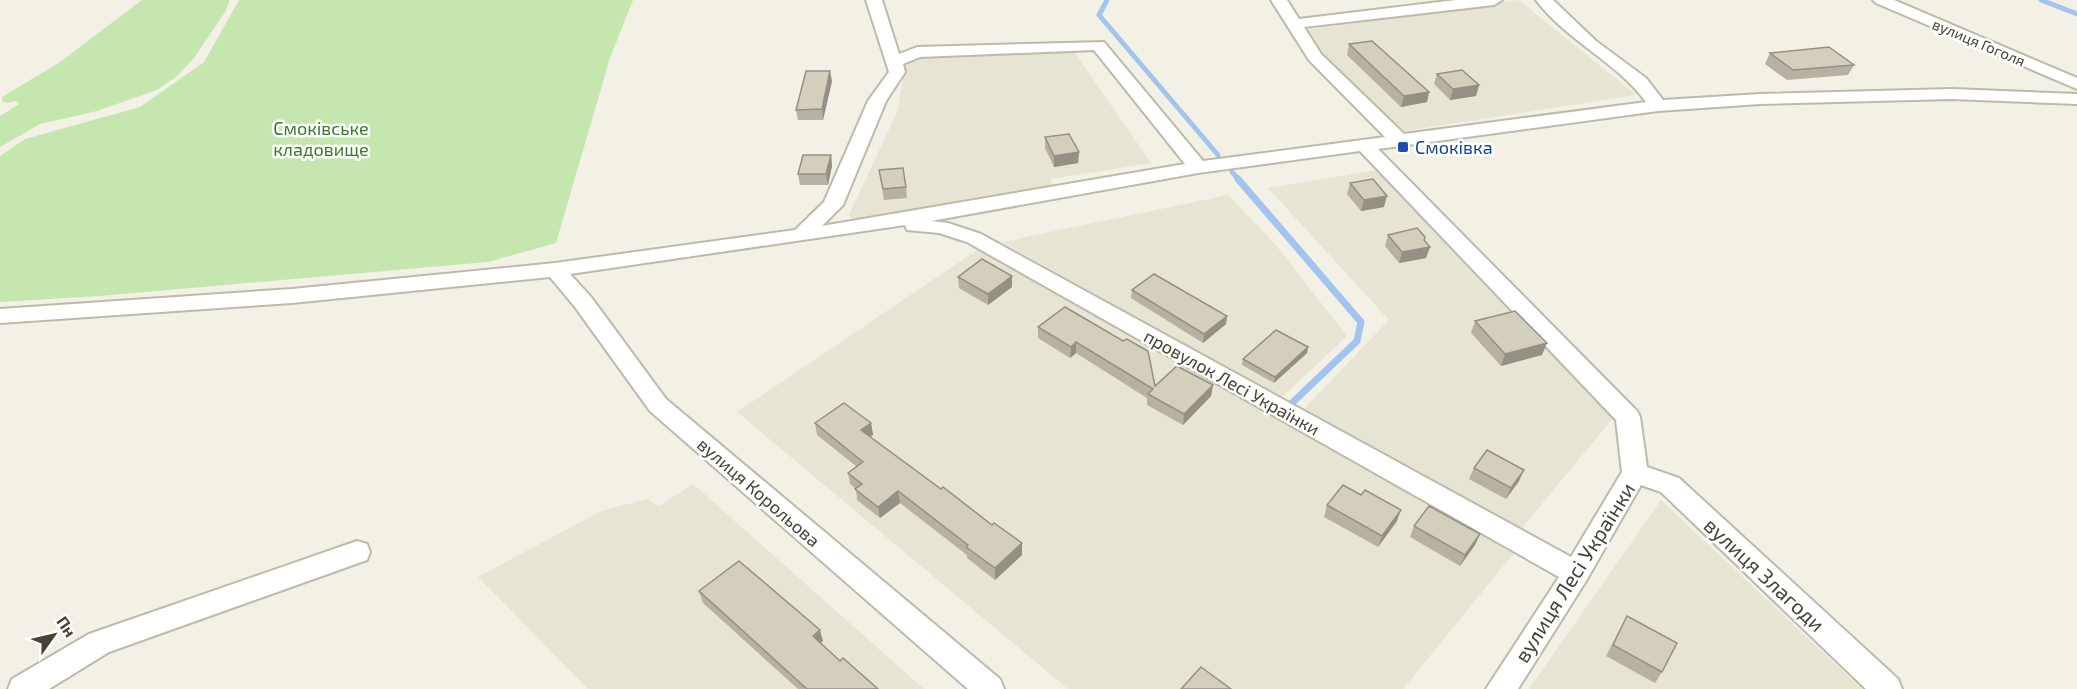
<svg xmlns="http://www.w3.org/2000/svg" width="2077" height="689" viewBox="0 0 2077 689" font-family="'Exo 2',sans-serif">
<rect width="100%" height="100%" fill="#f3f1e6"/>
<g fill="#e7e4d4">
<path d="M 1519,0 L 1636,95 L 1399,132 L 1341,75 L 1305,30 Z"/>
<path d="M 1073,50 L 1151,163 L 1051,179 L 1052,188 L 854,221 L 849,215 L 898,110 L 905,66 L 920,56 Z"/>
<path d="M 1381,169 L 1614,417 L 1522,528 L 1301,412 L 1389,320 L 1268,188 Z"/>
<path d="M 1228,195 L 1275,244 L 1347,336 L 1280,399 L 1002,242 Z"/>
<path d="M 980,248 L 1514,553 L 1403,689 L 1068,689 L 737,412 Z"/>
<path d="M 693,484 L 924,689 L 588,689 L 478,577 L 601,511 L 647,499 L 659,506 Z"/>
<path d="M 1661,500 L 1862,689 L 1529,689 Z"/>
</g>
<g fill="#c5e7af">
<path d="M 142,0 L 230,0 L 225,12 L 194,58 L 176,77 L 157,90 L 97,111 L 40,124 L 0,147 L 0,116 L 19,104 L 16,101 L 7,103 L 2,101 L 2,97 L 60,62 Z"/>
<path d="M 239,0 L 633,0 L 610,58 L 556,243 L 488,262 L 100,296 L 0,302 L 0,156 L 25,139 L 140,107 L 204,62 Z"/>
</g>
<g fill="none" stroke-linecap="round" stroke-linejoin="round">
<g stroke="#a3c4ef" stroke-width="5">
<path d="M 1107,0 L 1099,15 L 1218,155"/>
<path d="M 2041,0 L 2077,14"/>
<path d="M 1232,172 L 1240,181"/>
</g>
<path stroke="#a3c4ef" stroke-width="7" d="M 1238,179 L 1361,322 L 1357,341 L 1293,402"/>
<g stroke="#bebaa9" stroke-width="4">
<g id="minor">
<path d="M 866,0 L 882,0 L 899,54 L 917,47 L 1104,42 L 1203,161 L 1385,137 L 1309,60 L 1271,0 L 1287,0 L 1299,19 L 1456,0 L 1502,0 L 1494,5 L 1304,27 L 1321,54 L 1404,134 L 1646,102 C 1617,62 1567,41 1536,0 L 1553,0 L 1596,41 L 1646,78 L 1663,100 L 1760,94 L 1952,89 L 2077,94 L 2077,104 L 1952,99 L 1760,104 L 1658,111 L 1378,149 L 1637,411 L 1640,417 L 1647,467 L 1679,478 L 1898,679 L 1902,689 L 1866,689 L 1661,492 L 1641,485 L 1586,581 L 1518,689 L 1486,689 L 1559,577 L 967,242 L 939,233 L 907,230 L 905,225 L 570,274 L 591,297 L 666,399 L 1000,679 L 1004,689 L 968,689 L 650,411 L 575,307 L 550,277 L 292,303 L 0,323 L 0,309 L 292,289 L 555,263 L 795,230 L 824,202 L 868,101 L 889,72 ZM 1094,50 L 1185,164 L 822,226 L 843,205 L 886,101 L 905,72 L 903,64 L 920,57 ZM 1360,151 L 1616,420 L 1622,472 L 1571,557 L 981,234 L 948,223 L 931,221 L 1198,173 Z"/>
<path d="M 1873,0 L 1894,0 L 2077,78 L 2077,89 L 1876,3 Z"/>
<path d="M 357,541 L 367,544 L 370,552 L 367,560 L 109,652 L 49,689 L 8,689 L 12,679 L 89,634 Z"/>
</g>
</g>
<use href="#minor" fill="#fff" fill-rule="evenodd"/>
</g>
<g fill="#b6b1a2">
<path d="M 1349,44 L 1429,92 L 1427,102 L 1401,107 L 1347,55 Z"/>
<path d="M 1770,53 L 1854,65 L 1848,75 L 1787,80 L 1765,64 Z"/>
<path d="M 1437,74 L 1479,85 L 1476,96 L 1450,100 L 1434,84 Z"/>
<path d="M 832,81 L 823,120 L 798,120 L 796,110 Z"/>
<path d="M 1045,137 L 1079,152 L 1078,163 L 1054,167 L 1045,148 Z"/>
<path d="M 831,155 L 832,166 L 828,185 L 800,185 L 798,174 Z"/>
<path d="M 879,170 L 906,187 L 907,198 L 884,200 Z"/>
<path d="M 1350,183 L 1384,207 L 1361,211 L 1347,194 Z"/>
<path d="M 1388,235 L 1424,240 L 1430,247 L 1426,258 L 1399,263 L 1385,246 Z"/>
<path d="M 958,277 L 1012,287 L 988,305 L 959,288 Z"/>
<path d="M 1132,290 L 1227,316 L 1226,324 L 1203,343 L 1131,298 Z"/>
<path d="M 1065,307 L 1155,386 L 1213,385 L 1211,396 L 1183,425 L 1147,405 L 1147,398 L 1076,353 L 1070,358 L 1038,338 L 1038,327 Z"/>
<path d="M 1475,321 L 1542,355 L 1501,366 L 1471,333 Z"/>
<path d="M 1308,347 L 1307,353 L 1274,383 L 1242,365 L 1243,359 Z"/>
<path d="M 815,423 L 871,423 L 873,435 L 870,437 L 1022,555 L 995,580 L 967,558 L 967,555 L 900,503 L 880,518 L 857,500 L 856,489 L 850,484 L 848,473 L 856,466 L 817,435 Z"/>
<path d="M 1474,468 L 1519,481 L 1506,499 L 1469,479 Z"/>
<path d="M 1327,505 L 1397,521 L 1378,547 L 1324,517 Z"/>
<path d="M 1414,526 L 1480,534 L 1475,545 L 1460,566 L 1410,537 Z"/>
<path d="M 699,591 L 823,641 L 820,643 L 840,661 L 878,689 L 798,689 L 703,603 Z"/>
<path d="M 1627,616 L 1662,672 L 1655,683 L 1606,656 L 1621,627 Z"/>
</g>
<g fill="#949084">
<path d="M 830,71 L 832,81 L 823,120 L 822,109 Z"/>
<path d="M 1479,85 L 1476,96 L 1450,100 L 1453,89 Z"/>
<path d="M 1429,92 L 1427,102 L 1401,107 L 1404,96 Z"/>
<path d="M 1079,152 L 1078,163 L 1054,167 L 1054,156 Z"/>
<path d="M 831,155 L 832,166 L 828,185 L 826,174 Z"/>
<path d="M 1387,196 L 1384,207 L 1361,211 L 1364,200 Z"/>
<path d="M 1425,237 L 1422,248 L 1430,247 L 1426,258 L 1399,263 L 1402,252 Z"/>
<path d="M 1012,276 L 1012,287 L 988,305 L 988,294 Z"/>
<path d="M 1227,316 L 1226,324 L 1203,343 L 1204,334 Z"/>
<path d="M 1076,342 L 1076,353 L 1070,358 L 1071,347 Z"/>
<path d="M 1547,343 L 1542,355 L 1501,366 L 1505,354 Z"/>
<path d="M 1308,347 L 1307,353 L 1274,383 L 1275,377 Z"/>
<path d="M 1213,385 L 1211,396 L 1183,425 L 1184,414 Z"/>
<path d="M 871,423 L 873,435 L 863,442 L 861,430 Z"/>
<path d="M 1524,470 L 1519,481 L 1506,499 L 1511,488 Z"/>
<path d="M 898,491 L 900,503 L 880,518 L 878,507 Z"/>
<path d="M 1401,510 L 1397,521 L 1378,547 L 1382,536 Z"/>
<path d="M 1480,534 L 1475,545 L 1460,566 L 1465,555 Z"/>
<path d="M 1022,543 L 1022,555 L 995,580 L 995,568 Z"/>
<path d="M 820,630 L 823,641 L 816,647 L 813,636 Z"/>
</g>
<g fill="#d4cebc" stroke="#949084" stroke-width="1.5">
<path d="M 1372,41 L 1429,92 L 1404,96 L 1349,44 Z"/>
<path d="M 1829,47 L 1854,65 L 1793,70 L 1770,53 Z"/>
<path d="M 1462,70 L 1479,85 L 1453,89 L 1437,74 Z"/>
<path d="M 806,71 L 830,71 L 822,109 L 796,110 Z"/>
<path d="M 1069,134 L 1079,152 L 1054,156 L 1045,137 Z"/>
<path d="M 803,155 L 831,155 L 826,174 L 798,174 Z"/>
<path d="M 903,168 L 906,187 L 883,189 L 879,170 Z"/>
<path d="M 1373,179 L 1387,196 L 1364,200 L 1350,183 Z"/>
<path d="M 1417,228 L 1425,237 L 1424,240 L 1430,247 L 1402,252 L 1388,235 Z"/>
<path d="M 982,259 L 1012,276 L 988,294 L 958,277 Z"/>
<path d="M 1154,274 L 1227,316 L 1204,334 L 1132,290 Z"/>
<path d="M 1065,307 L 1123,341 L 1127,339 L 1148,351 L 1155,386 L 1177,366 L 1213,385 L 1184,414 L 1148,394 L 1153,389 L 1076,342 L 1071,347 L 1038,327 Z"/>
<path d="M 1515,311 L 1547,343 L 1505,354 L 1475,321 Z"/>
<path d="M 1276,330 L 1308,347 L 1275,377 L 1243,359 Z"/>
<path d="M 844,403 L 871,423 L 861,430 L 941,489 L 943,487 L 992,525 L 994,523 L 1022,543 L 995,568 L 966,547 L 968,545 L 898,491 L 878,507 L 855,489 L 862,484 L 848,473 L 863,462 L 815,423 Z"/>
<path d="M 1487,450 L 1524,470 L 1511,488 L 1474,468 Z"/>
<path d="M 1343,485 L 1361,495 L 1365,490 L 1401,510 L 1382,536 L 1327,505 Z"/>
<path d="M 1429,506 L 1480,534 L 1465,555 L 1414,526 Z"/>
<path d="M 739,561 L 820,630 L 813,636 L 840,661 L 843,658 L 878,689 L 807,689 L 699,591 Z"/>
<path d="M 1627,616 L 1677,643 L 1662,672 L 1613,645 Z"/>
<path d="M 1201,667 L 1231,689 L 1181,689 Z"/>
</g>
<rect fill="#1a4fb4" stroke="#fff" stroke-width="2" x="1397" y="141" width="12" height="12" rx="3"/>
<g text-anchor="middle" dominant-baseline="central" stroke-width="5" stroke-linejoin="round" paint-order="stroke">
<g font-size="15" fill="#464236" stroke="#fff">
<text transform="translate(1979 42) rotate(23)">вулиця Гоголя</text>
</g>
<g font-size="18" fill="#3b772a" stroke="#fff">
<text x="321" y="128">Смоківське<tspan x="321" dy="21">кладовище</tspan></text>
</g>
<g font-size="18" fill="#164399" stroke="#fff" text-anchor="start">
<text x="1415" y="147">Смоківка</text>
</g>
<g font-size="18" fill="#464236" stroke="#fff">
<text transform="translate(1232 382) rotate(29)">провулок Лесі Українки</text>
<text transform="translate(759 492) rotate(41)">вулиця Корольова</text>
</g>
<g font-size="21" fill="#464236" stroke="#fff">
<text transform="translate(1574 572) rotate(-58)">вулиця Лесі Українки</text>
<text transform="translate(1765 574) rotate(43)">вулиця Злагоди</text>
</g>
</g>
<g transform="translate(54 635) rotate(56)" stroke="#ffffff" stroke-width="4.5" paint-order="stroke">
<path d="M0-4.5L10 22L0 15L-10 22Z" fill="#464236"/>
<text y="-9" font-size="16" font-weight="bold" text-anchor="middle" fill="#464236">Пн</text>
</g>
</svg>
